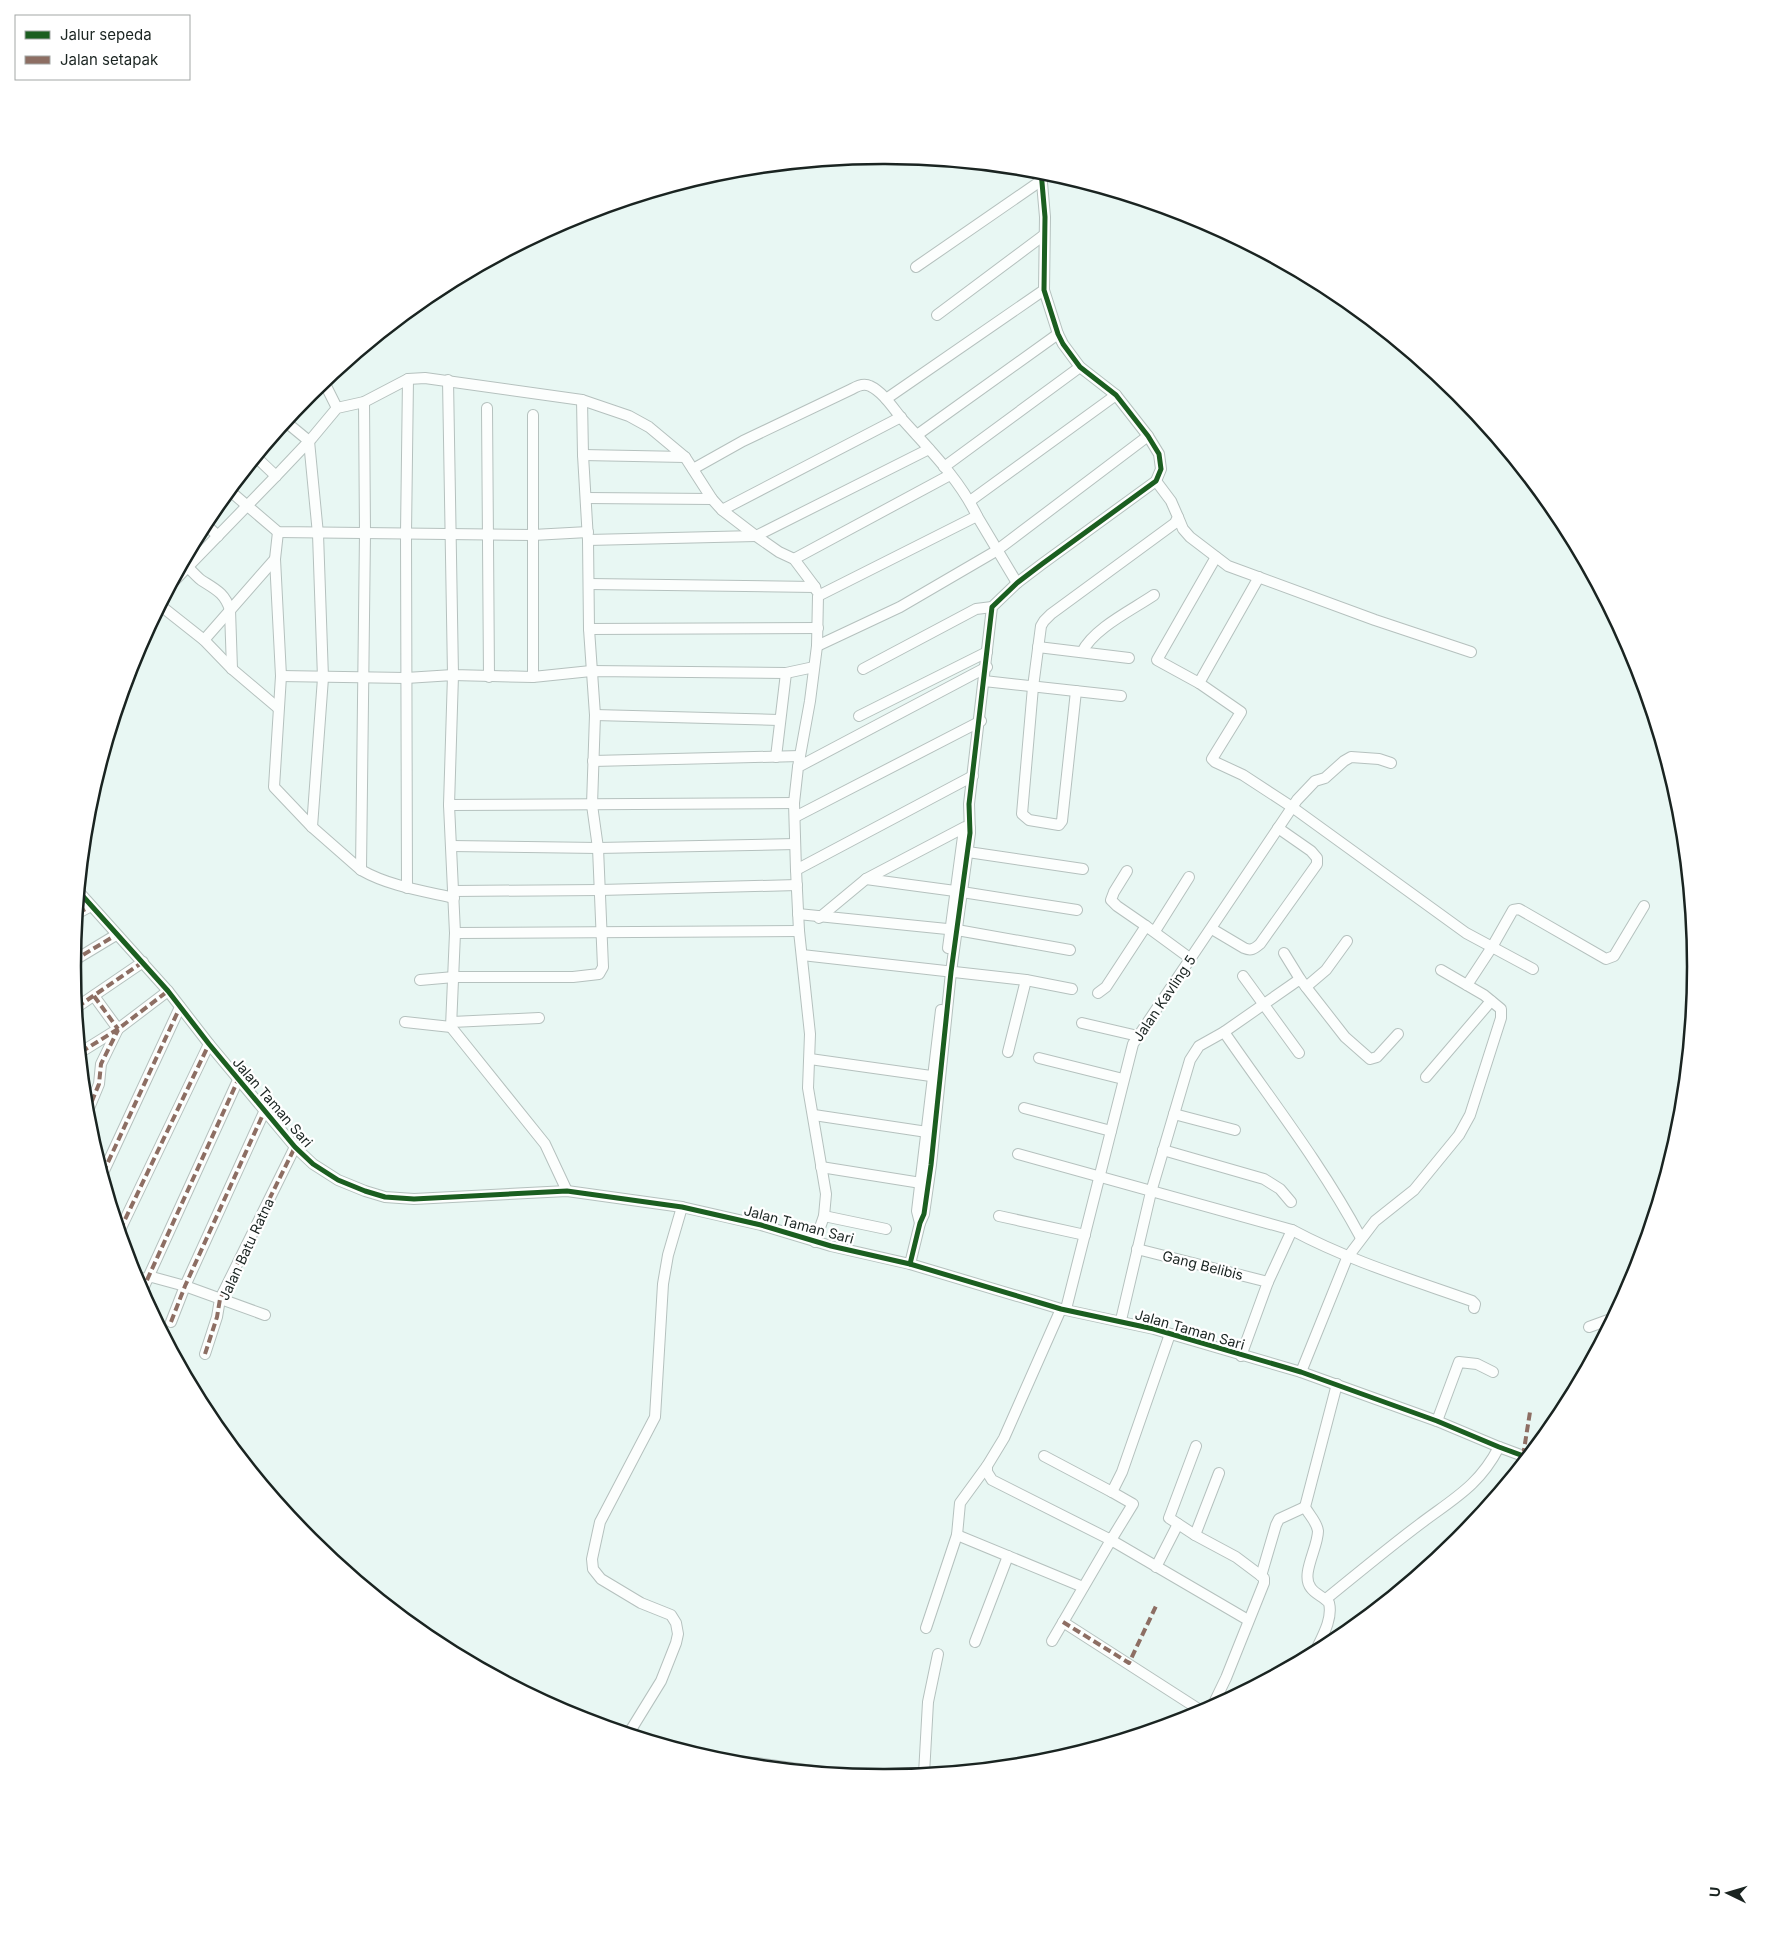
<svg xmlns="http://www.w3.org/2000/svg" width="1768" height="1933" viewBox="0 0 1768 1933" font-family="Inter,sans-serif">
<rect width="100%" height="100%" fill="#e8f7f3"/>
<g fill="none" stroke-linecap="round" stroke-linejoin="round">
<g stroke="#b5c1be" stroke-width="12">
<g id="minor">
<path d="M 916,267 L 1042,180"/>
<path d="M 937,315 L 1044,235"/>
<path d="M 448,380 L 453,675 L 533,677 L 591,671 L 786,673 L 814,667"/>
<path d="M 324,382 L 337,408"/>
<path d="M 886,399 L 1044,290"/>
<path d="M 364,402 L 365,533 L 361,870 C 389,886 423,891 454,898"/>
<path d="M 487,408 L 489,677"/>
<path d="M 286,422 L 309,441 L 318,534 L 323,678 L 312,827"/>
<path d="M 917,435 L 1058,334"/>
<path d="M 583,455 L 685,457"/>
<path d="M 257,458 L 276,476"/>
<path d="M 944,467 L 1080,367"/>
<path d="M 693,469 L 743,441 L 852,389 C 857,386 864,383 870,386 C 883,392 893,408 902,419 C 929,449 960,480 977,516"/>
<path d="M 230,491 L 278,532 L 533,535 L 588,532"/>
<path d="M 586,498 L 712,499"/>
<path d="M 970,501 L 1116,395"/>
<path d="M 722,510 L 901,417"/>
<path d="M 1178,517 L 1183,529 L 1190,537 L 1228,566 L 1375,620 L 1471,652"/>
<path d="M 205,524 L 218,536"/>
<path d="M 278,532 L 275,559 L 281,676 L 274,787 L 312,827 L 361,870"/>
<path d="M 588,540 L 756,536 L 929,449"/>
<path d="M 1216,557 L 1157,660 L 1199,683 L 1259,577"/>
<path d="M 794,559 L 950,475"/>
<path d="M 184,563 C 190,569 195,575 201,580 C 215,589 225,593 230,610 L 232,669"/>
<path d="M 175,580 L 276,476 L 312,438 L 337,408 L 364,402 L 408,379 L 425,378 L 582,400 L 629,416 L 649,427 L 685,457 L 712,499 L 722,510 L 756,536 L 779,552 L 794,559 L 815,587"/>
<path d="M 589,584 L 815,587 L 816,590"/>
<path d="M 161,606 L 204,640 L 232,669 L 278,708"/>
<path d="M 589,629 L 818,628"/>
<path d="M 204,640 L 275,559"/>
<path d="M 817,646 L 900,607 L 996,551 L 1148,436"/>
<path d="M 1038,647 L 1129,658"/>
<path d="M 1082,652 C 1094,628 1132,610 1154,595"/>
<path d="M 863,669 L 976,609 L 992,607"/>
<path d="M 281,676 L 406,678 L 453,675 L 449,805 L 455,933 L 451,1027 L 545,1144 L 567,1191"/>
<path d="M 533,677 L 533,415"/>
<path d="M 984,681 L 1121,696"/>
<path d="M 1199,683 L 1241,712 L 1212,759 L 1215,762 L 1243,775 L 1292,807 L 1466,933 L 1533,969"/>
<path d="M 1076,691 L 1062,821 L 1059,825 L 1029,820 L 1022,814 L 1033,687 L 1041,626 L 1044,621 L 1051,614 L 1175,523 L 1178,517 L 1171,501 L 1156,481"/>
<path d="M 595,715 L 779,720"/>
<path d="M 859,716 L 987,652"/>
<path d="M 776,757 L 786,673"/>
<path d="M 593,761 L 800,756"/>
<path d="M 798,767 L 810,701 L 817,646 L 818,596 L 977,516 L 1017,583"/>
<path d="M 449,805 L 794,803"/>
<path d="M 795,817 L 981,721"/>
<path d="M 451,846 L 598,848 L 795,844"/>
<path d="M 968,852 L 1083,869"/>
<path d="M 796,870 L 973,776"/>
<path d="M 1127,871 L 1114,892 L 1111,900 L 1117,906 L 1146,926"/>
<path d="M 866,879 L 955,891"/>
<path d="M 407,888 L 406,533 L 408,379"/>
<path d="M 454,891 L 600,890 L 797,885"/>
<path d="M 962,892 L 1077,910"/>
<path d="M 80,893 L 168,991 L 209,1044 L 295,1147 L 313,1164 L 338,1180 L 365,1191 L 385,1197 L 414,1199 L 567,1191 L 682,1207 L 761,1225 L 831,1246 L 910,1264 L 1061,1309 L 1154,1329 L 1301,1372 L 1437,1421 L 1499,1447 L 1526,1457"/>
<path d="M 78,913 L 91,906"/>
<path d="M 798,914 L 957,930 L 1070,950"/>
<path d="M 819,918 L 866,879 L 965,827 L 970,828"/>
<path d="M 1212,929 L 1244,948 C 1251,951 1254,949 1260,944 L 1317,864 L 1317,858 L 1311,851 L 1278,828"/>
<path d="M 1155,931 L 1189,877"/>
<path d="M 455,933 L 799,931"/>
<path d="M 948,948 L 964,829"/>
<path d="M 1284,953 L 1300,979"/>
<path d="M 802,955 L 1026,980 L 1072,989"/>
<path d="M 73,961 L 116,935"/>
<path d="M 1243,976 L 1299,1053"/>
<path d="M 420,980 L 454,977 L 573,977 L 599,974 L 603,967 L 598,848 L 592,805 L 595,715 L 589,629 L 588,540 L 583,455 L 582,400"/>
<path d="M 1467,985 L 1492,947 L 1513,910 L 1519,909 L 1606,959 L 1614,956 L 1644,906"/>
<path d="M 1306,987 L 1345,1037 L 1370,1059 L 1377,1057 L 1398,1034"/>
<path d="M 1098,993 L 1106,987 L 1146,926 L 1191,959"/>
<path d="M 94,996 L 118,1029"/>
<path d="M 77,1007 L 143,962"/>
<path d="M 405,1022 L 451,1027"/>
<path d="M 452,1022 L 539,1018"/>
<path d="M 1082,1023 L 1138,1036"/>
<path d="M 1224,1032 L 1300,979 L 1306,987 L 1326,970 L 1347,941"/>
<path d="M 81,1052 L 118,1029 L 168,991"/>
<path d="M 1008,1052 L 1026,980"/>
<path d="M 1039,1058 L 1123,1079"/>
<path d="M 810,1059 L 938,1077"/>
<path d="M 1426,1077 L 1491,1001"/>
<path d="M 1024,1108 L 1111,1131"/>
<path d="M 87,1113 L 99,1084 L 101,1064 L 118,1029"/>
<path d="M 1174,1114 L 1235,1130"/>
<path d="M 814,1115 L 927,1132"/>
<path d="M 1163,1150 L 1264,1179 L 1280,1189 L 1291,1202"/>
<path d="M 1018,1154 L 1292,1230 C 1350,1261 1410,1279 1472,1301 L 1475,1304 L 1474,1308"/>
<path d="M 821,1167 L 921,1183"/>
<path d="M 103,1173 L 180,1007"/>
<path d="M 824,1216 L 886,1229"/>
<path d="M 999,1216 L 1085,1235"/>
<path d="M 920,1223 L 917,1211 L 941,1010"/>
<path d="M 120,1230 L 209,1044"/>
<path d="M 815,1242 L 824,1216 L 826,1194 L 808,1088 L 810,1034 L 799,931 L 796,870 L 794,803 L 798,767 L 987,667"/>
<path d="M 1137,1249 L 1268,1282"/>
<path d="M 910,1264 L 920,1223 L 924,1214 L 931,1165 L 951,972 L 970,833 L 969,804 L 992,607 L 1017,583 L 1042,564 L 1156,481 L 1161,469 L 1159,454 L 1148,436 L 1116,395 L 1080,367 L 1063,344 L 1058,334 L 1044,290 L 1045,217 L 1041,171"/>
<path d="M 136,1280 L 152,1277 L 185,1286 L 265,1315"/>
<path d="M 142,1291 L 238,1080"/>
<path d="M 1061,1309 L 1004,1438 L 987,1466 L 987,1472 L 992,1480 L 1111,1540 L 1133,1504 L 1112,1492 L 1122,1472 L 1170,1334"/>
<path d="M 1066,1309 L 1133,1044 L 1297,800 L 1315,781 L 1325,778 L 1344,761 L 1351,757 L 1379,759 L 1391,763"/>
<path d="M 1121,1320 L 1151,1192 L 1190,1060 L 1199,1046 L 1224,1032 C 1271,1100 1322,1165 1361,1238"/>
<path d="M 171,1322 L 185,1286 L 265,1110"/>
<path d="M 1589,1327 L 1611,1319"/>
<path d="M 205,1354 L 217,1317 L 220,1299 L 295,1147"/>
<path d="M 1241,1356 L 1268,1282 L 1292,1230"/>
<path d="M 1301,1372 L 1347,1258 L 1375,1221 L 1414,1190 L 1459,1135 L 1470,1115 L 1501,1018 L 1501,1009 L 1484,995 L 1441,970"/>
<path d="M 1437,1421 L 1459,1362 L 1477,1364 L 1493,1372"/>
<path d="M 1196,1446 L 1169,1518 L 1195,1535 L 1236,1557 L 1264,1578 L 1264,1583 L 1226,1678 L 1212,1707"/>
<path d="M 1044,1456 L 1112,1492"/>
<path d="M 957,1535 L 1083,1587"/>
<path d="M 1195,1535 L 1219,1473"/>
<path d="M 1156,1567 L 1178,1524"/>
<path d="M 1261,1576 L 1276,1525 L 1279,1519 L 1305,1507"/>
<path d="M 1326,1599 C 1357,1574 1388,1548 1420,1524 C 1453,1499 1479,1486 1499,1447"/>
<path d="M 1063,1622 L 1203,1712"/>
<path d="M 926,1628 L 957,1535 L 960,1503 L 987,1466"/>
<path d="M 1052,1641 L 1111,1540 L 1248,1620"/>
<path d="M 975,1642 L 1008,1556"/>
<path d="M 1315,1652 C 1322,1637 1333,1619 1329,1603 C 1324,1597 1315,1594 1311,1588 C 1300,1575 1318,1548 1318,1531 C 1317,1522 1309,1515 1305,1507 L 1337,1384"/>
<path d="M 629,1733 L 661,1681 L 676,1643 L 678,1634 L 676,1623 L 671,1615 L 641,1603 L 601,1579 L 593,1569 L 592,1559 L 600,1522 L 655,1417 L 663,1284 L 668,1255 L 682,1207"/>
<path d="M 723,1762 L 756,1763 L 820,1772"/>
<path d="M 924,1774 L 928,1702 L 938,1654"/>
</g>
</g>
<use href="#minor" stroke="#fcfefd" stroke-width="10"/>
<g stroke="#8d6e63" stroke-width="4" stroke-dasharray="8 4" stroke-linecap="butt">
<path d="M 78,913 L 91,906"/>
<path d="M 73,961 L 116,935"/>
<path d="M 94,996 L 118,1029"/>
<path d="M 77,1007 L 143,962"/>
<path d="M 81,1052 L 118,1029 L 168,991"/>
<path d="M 87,1113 L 99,1084 L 101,1064 L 118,1030"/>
<path d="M 103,1173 L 180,1007"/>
<path d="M 120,1230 L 209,1044"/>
<path d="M 142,1291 L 238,1080"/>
<path d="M 171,1322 L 185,1286 L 265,1110"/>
<path d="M 205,1354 L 217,1317 L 220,1299 L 295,1147"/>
<path d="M 1523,1456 L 1530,1412"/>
<path d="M 1063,1622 L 1129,1663 L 1157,1604"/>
</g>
<g stroke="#fff" stroke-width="8">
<g id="cycleway">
<path d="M 80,893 L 168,991 L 209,1044 L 295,1147 L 313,1164 L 338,1180 L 365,1191 L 385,1197 L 414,1199 L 567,1191 L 682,1207 L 761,1225 L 831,1246 L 910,1264 L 1061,1309 L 1154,1329 L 1301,1372 L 1437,1421 L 1499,1447 L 1526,1457"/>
<path d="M 910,1264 L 920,1223 L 924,1214 L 931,1165 L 951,972 L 970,833 L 969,804 L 992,607 L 1017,583 L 1042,564 L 1156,481 L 1161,469 L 1159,454 L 1148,436 L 1116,395 L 1080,367 L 1063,344 L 1058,334 L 1044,290 L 1045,217 L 1041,171"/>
</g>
</g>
<use href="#cycleway" stroke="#1b5e20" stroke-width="5"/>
</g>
<g text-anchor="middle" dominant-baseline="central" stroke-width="4.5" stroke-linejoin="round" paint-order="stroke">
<g font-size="14" fill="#1a2421" stroke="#fff">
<text transform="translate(1164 998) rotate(-56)">Jalan Kavling 5</text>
<text transform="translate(273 1102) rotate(49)">Jalan Taman Sari</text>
<text transform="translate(799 1224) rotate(15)">Jalan Taman Sari</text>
<text transform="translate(246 1249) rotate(-65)">Jalan Batu Ratna</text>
<text transform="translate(1203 1265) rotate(14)">Gang Belibis</text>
<text transform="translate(1190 1329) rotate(16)">Jalan Taman Sari</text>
</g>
</g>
<path d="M0 0H1768V1933H0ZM883 164H885A802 802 0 0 1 1687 966V967A802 802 0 0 1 885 1769H883A802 802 0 0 1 81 967V966A802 802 0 0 1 883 164Z" fill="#fff" fill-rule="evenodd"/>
<path fill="none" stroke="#1a2421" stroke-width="2.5" d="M883 164H885A802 802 0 0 1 1687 966V967A802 802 0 0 1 885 1769H883A802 802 0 0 1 81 967V966A802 802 0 0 1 883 164Z"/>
<rect x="15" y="15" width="175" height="65" fill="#ffffff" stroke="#a3a7a6"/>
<rect x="25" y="31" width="25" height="8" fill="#1b5e20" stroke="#a3a7a6"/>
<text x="60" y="40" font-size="15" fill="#1a2421">Jalur sepeda</text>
<rect x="25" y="56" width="25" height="8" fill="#8d6e63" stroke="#a3a7a6"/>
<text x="60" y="65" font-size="15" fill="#1a2421">Jalan setapak</text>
<g transform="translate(1728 1893) rotate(275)" stroke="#ffffff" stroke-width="4" paint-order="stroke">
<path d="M0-4L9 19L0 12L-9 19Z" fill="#1a2421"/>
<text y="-8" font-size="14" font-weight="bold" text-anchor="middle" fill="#1a2421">U</text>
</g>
</svg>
